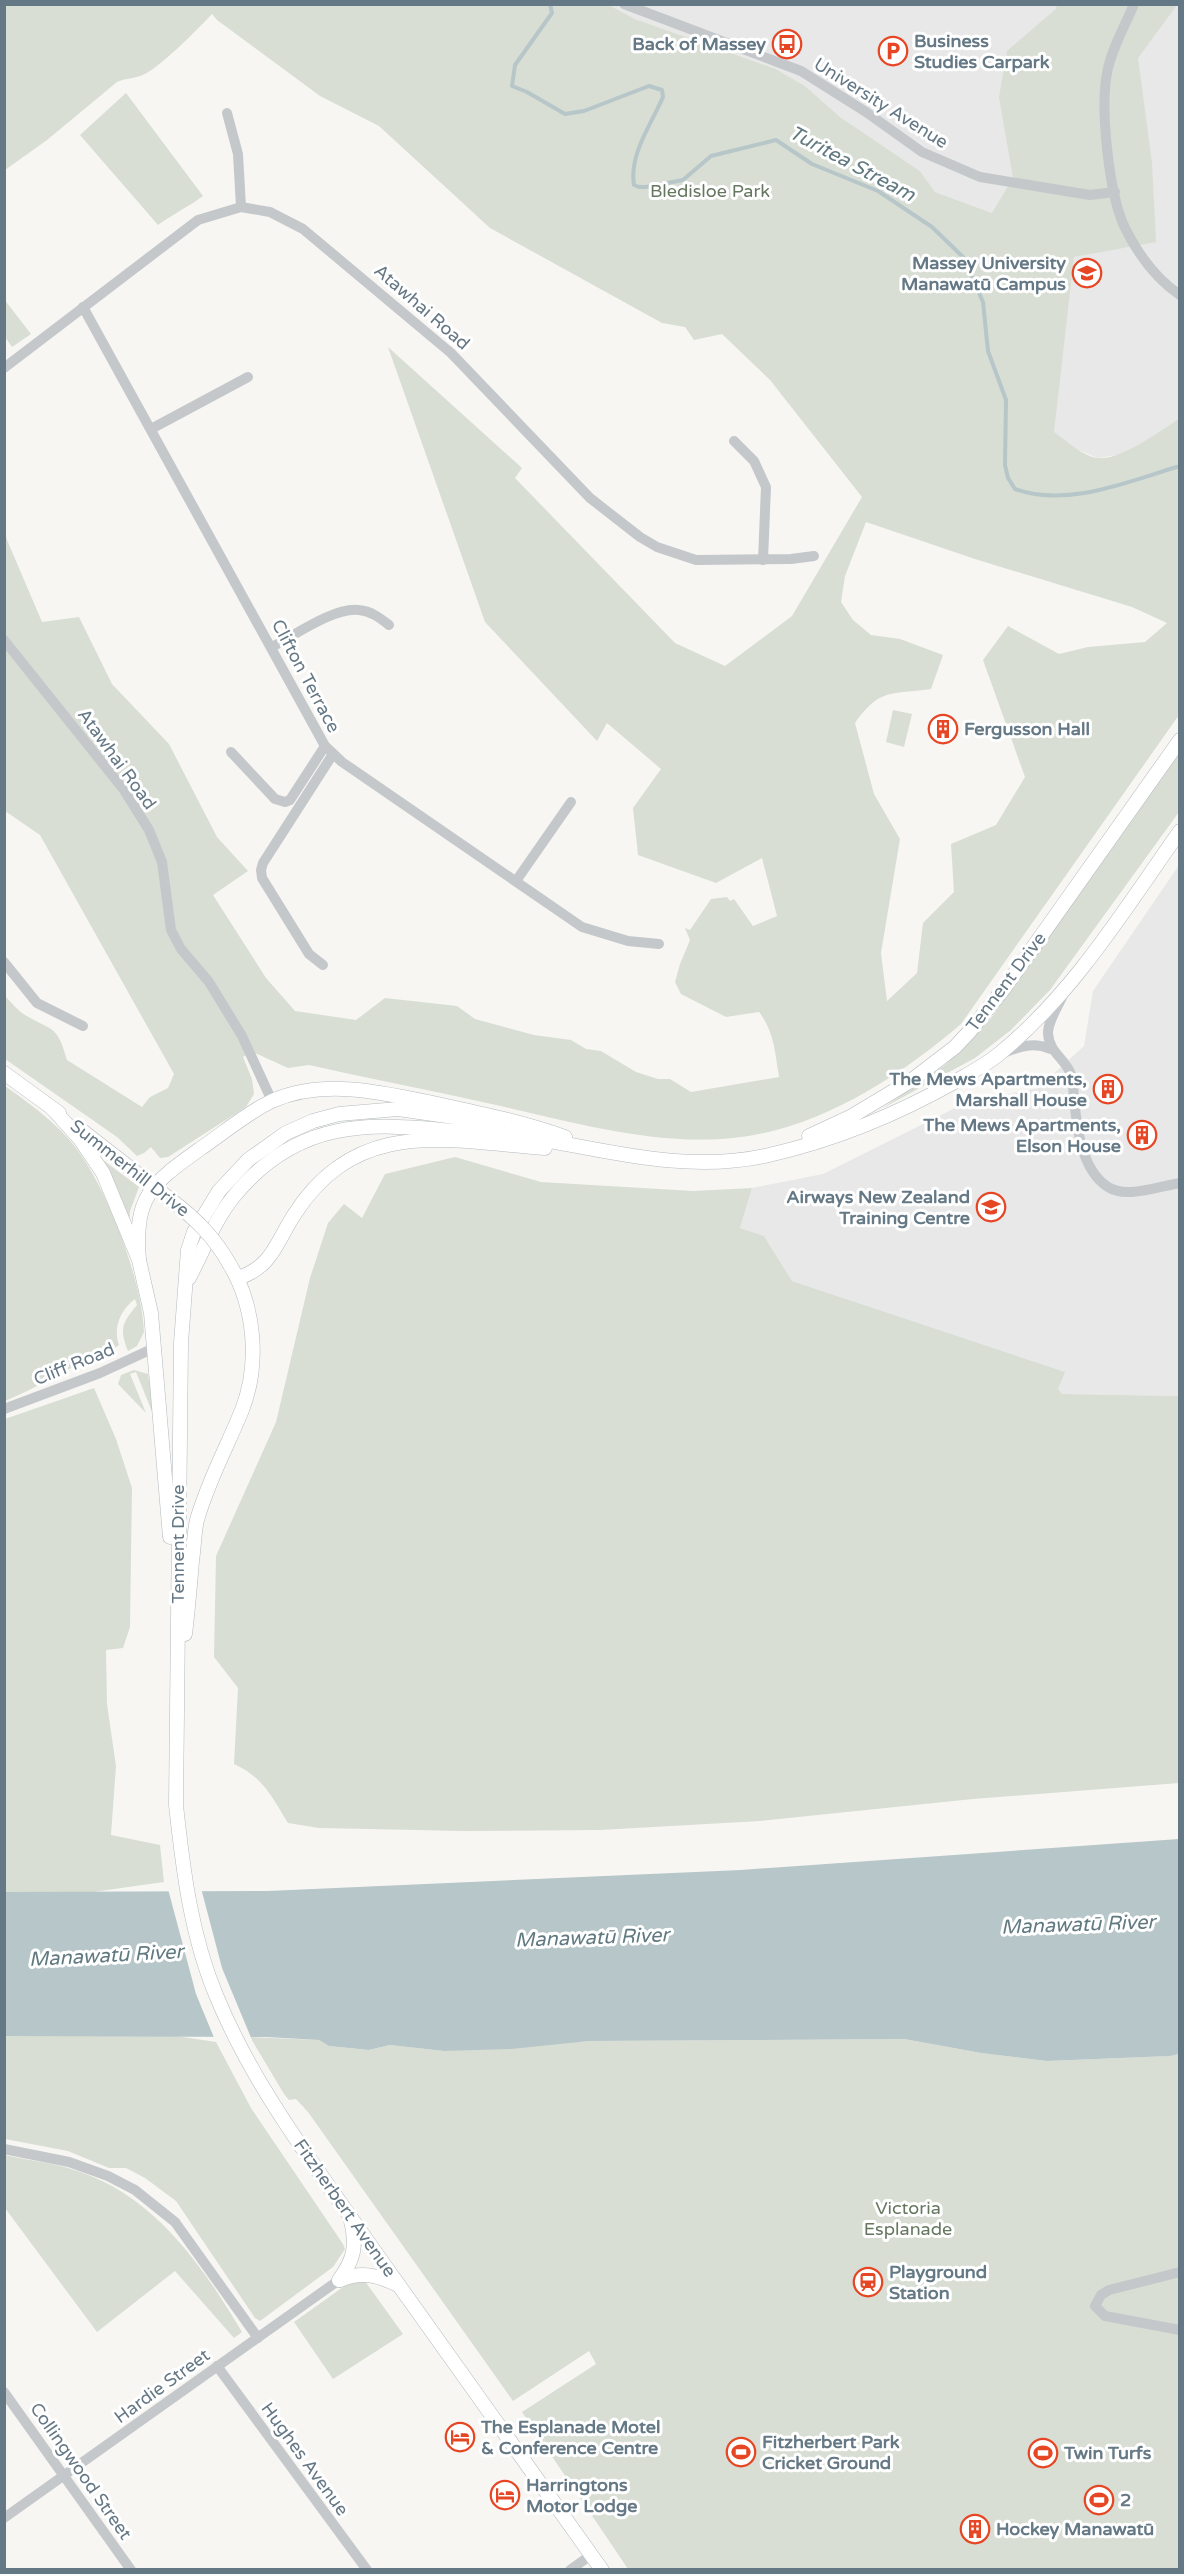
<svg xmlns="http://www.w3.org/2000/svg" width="1184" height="2574" viewBox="0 0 1184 2574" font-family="'Varela Round',sans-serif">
<rect width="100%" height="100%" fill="#f7f6f3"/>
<g fill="#e7e8e7">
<path d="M 609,5 L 1179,5 L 1179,445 L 1098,458 L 1029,430 L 992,213 L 935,192 L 920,171 L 840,117 L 805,86 L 776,69 L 635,19 Z"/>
<path d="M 1179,865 L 1179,1396 L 1062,1394 L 1058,1389 L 1064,1372 L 792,1281 L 764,1236 L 740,1228 L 752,1188 L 823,1174 L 965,1103 L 1038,1088 L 1084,1046 L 1093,991 Z"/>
</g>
<g fill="#d8ded4" fill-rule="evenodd">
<path d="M 5,5 L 609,5 L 635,19 L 776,69 L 805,86 L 840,117 L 920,171 L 935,192 L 992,213 L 1013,178 L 999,97 L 1007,51 L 1057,8 L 1055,5 L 1177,5 L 1138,58 L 1152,163 L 1156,242 L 1074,257 L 1054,432 C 1067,441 1083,457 1099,458 C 1121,460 1160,431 1179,419 L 1179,715 L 961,1024 C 898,1078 817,1130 733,1138 C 654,1146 572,1122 496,1105 C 434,1091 371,1079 309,1065 L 288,1068 L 251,1051 L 243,1057 L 252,1079 L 254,1094 L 246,1107 L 168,1157 L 160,1158 L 151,1147 L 144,1153 L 137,1156 L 117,1137 L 5,1059 L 5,996 C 11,1002 18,1011 25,1015 C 54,1032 57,1025 67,1060 L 142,1107 L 150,1097 L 168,1088 L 174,1074 L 40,835 L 5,811 L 4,526 L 7,540 L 42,622 L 79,617 L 112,684 L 169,744 L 217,837 L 248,871 L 213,895 L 266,978 L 295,1011 L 356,1020 L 385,998 L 457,1006 L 475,1019 L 534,1035 L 571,1040 L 586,1049 L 601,1051 L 636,1072 L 658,1079 L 670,1079 L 691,1092 L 779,1077 C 775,1053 774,1031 759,1012 L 726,1017 L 681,994 L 675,982 L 680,964 L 690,940 L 685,928 L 690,930 L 711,899 L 727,897 L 730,901 L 734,899 L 753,926 L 777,916 L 762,858 L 716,883 L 638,855 L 633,808 L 661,769 L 607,723 L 597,741 L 485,622 L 388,347 L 522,468 L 515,478 L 675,643 L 725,666 L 792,616 L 862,497 L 770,380 L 722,334 L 694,340 L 685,327 L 662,323 L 490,228 L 379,126 L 320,96 L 217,20 L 212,14 C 200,27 156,72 140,76 C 131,79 126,78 117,82 L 47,140 L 5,170 ZM 866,522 L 975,559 L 1132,607 L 1167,623 L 1145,642 L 1088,647 L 1059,654 L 1008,626 L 983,660 L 1025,777 L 996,825 L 951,844 L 954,892 L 923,923 L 917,973 L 887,1001 L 881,953 L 900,839 L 874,794 L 855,723 C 881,687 891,695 931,689 L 943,655 L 900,639 L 871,635 L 853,620 L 841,602 L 845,576 Z"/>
<path d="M 126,93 L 203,196 C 188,207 173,214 158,225 L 80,135 Z"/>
<path d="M 4,299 L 31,334 L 12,347 L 5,337 Z"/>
<path d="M 893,710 L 912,714 L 904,747 L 886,742 Z"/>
<path d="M 1179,750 L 1179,812 L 1050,990 L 1011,1030 L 975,1058 L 881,1109 L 945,1065 L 991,1018 Z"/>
<path d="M 5,1086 C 25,1100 48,1117 65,1135 C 103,1174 142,1278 144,1332 L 137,1346 L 128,1351 C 119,1329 122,1323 137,1305 L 135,1299 C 120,1310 113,1328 119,1345 L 109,1352 L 110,1356 L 102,1360 L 99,1354 C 67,1369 37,1388 5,1401 Z"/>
<path d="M 95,1154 L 139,1187 L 130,1211 L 129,1226 Z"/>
<path d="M 455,1157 L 541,1182 L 693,1191 L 752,1188 L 740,1228 L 764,1236 L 792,1281 L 1065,1372 L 1058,1389 L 1062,1394 L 1179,1396 L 1179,1783 L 973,1799 L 760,1821 L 600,1830 L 463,1831 L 319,1828 L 288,1823 C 272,1797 263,1777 234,1764 L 238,1688 L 214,1657 L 216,1556 L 276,1422 L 310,1278 L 328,1223 L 344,1204 L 362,1218 L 385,1174 Z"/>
<path d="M 134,1370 L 148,1374 L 155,1419 L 136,1372 L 130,1374 L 146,1413 L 118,1384 L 121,1375 Z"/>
<path d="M 94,1388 L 116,1439 L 132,1488 L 130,1627 L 123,1648 L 106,1650 L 107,1704 L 116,1766 L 111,1835 L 160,1845 L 164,1882 L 93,1892 L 5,1892 L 5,1419 Z"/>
<path d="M 4,2036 L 176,2036 L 216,2042 L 251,2108 L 343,2244 L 345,2249 L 333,2267 L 260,2321 L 255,2318 L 176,2201 L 145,2178 L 126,2168 L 109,2168 L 68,2151 L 5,2139 Z"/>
<path d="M 250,2037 L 319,2040 L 329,2046 L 369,2050 L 390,2045 L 444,2051 L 589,2041 L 904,2039 L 981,2053 L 1047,2061 L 1169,2056 L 1179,2054 L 1179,2569 L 628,2569 L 522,2412 L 596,2364 L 589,2351 L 513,2401 L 308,2112 L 296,2099 L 289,2100 L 284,2094 Z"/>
<path d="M 5,2155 C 26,2160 48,2162 68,2168 C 151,2191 201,2263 242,2332 L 234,2338 L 175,2271 L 97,2332 L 5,2208 Z"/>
<path d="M 362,2277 L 403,2334 L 333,2379 L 294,2322 L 353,2280 Z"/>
</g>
<path fill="#b7c6c8" d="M 1179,1839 L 1179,2054 L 1170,2056 L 1047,2061 L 981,2053 L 904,2039 L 589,2041 L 511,2049 L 444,2051 L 390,2045 L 369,2050 L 329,2046 L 319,2040 L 266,2037 L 5,2036 L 4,1892 L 268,1891 L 741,1870 Z"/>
<path fill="#f7f6f3" d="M 201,1888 L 222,1968 L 252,2040 L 215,2040 L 196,1994 L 168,1889 Z"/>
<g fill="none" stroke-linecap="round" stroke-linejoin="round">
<path stroke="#b7c6c8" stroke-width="4" d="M 550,4 L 552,13 L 515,65 L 512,86 L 527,92 L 565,114 L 584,111 L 649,86 L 662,90 L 663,97 C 651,125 629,154 634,185 L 639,187 L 646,187 L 683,180 L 711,156 L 776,140 L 812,164 L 878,191 L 932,227 L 963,257 L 983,302 L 988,351 L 1006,400 L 1005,465 L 1008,478 L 1015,489 C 1068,508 1129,481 1180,466"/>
<g stroke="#b4babe" stroke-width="15">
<g id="secondary">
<path d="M 4,1073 L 59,1113"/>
<path d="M 52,1108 L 80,1139 L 103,1173 L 139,1260 L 151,1313 L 170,1537"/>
<path d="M 76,1126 L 171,1200"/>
<path d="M 499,1132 L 454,1117 L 398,1109 L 339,1114 L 313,1121 L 286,1133 L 248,1160 L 219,1191 L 194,1232 L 188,1250 L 181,1343 L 176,1805 C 183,1870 191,1935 216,1995 C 254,2088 316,2167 373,2249 C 449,2356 526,2463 602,2570"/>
<path d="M 809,1136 L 852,1116 L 912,1080 L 955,1047 L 970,1031 L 1005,987 L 1180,740"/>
<path d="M 139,1260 C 134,1196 151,1184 200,1149 C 222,1134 248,1112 272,1101 C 326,1077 388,1094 442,1105 C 484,1114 525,1123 565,1137"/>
<path d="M 189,1278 C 204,1250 214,1220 235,1195 C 297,1120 367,1122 454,1131 C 470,1132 486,1131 502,1133 C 591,1145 679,1176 769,1155 C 835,1140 900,1113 958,1080 C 972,1072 987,1064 999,1054 C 1073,994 1125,909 1180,831"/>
<path d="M 238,1278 C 272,1267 276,1243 294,1215 C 357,1116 447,1141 545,1148"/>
<path d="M 185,1634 C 188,1610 190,1585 192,1561 C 194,1548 194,1533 197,1520 C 208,1481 227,1447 242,1410 C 260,1364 255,1307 230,1265"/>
<path d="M 339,2280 C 354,2260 357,2246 351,2221"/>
<path d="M 340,2280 C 362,2271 377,2275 398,2285"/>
</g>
</g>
<g stroke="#c4c8cb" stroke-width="10">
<path d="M 624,4 L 801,71 L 866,112 L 922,152 L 980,177 L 1090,195 L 1115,192"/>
<path d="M 1134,4 C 1125,26 1111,50 1107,73 C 1100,109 1109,195 1125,228 C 1138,254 1156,279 1180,295"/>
<path d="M 227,113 L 238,154 L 241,207"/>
<path d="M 83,307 L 325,746 L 342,762 L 582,927 L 628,941 L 659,944"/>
<path d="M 4,368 L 198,220 L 241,207 L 270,212 L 303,229 L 451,353 L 590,498 L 640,537 L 657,547 L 696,560 L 791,559 L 814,556"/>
<path d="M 151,429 L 248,377"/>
<path d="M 734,441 L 754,461 L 766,487 L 763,560"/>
<path d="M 4,640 L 124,790 L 149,830 L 162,862 L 171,930 L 181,949 L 209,982 L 242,1036 L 272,1101"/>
<path d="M 272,647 C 295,635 334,607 359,610 C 371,611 380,618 389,625"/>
<path d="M 231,752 L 275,799 L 285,802 L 290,800 L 325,746"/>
<path d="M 516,881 L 571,802"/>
<path d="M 4,962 L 37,1003 L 83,1026"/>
<path d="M 323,965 L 309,954 L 262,878 L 261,870 L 263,863 L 333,754"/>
<path d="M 1063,995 C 1058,1007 1048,1021 1048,1033 C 1049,1052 1063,1057 1070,1072 C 1074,1079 1073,1091 1074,1099 C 1077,1127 1081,1170 1108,1187 C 1126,1199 1160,1186 1180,1183"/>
<path d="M 1003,1053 C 1021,1046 1033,1042 1051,1049"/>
<path d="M 4,1409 L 100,1373 L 154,1348"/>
<path d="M 4,2149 L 69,2162 L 108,2176 L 135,2190 L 175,2222 L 258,2338"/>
<path d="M 1180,2272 L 1109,2290 L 1101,2295 L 1095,2306 L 1105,2316 L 1180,2330"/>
<path d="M 217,2366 L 367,2570"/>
<path d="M 4,2392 L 131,2570"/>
<path d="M 4,2518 L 339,2280"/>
<path d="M 570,2570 L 591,2555"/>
</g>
<use href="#secondary" stroke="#fff" stroke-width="14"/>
<g stroke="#b4babe" stroke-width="15" stroke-linecap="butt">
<path id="secondary-bridge" d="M 171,1200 C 196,1219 215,1238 230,1265"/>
</g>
<use href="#secondary-bridge" stroke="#fff" stroke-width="14"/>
</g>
<defs>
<g id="bus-ring" transform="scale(1.5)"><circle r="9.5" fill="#fff" stroke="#e64624" stroke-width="1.5"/><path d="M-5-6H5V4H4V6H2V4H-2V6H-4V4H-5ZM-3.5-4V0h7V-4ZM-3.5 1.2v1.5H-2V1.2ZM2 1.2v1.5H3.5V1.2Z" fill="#e64624"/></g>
<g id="parking-ring" transform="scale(1.5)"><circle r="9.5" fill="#fff" stroke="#e64624" stroke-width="1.5"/><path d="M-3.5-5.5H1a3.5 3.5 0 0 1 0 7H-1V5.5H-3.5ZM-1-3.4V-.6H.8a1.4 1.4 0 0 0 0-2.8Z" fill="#e64624"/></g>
<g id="university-ring" transform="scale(1.5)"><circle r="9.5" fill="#fff" stroke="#e64624" stroke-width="1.5"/><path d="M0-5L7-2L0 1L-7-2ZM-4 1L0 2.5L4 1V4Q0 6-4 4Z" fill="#e64624"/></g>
<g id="building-ring" transform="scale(1.5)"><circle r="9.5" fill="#fff" stroke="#e64624" stroke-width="1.5"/><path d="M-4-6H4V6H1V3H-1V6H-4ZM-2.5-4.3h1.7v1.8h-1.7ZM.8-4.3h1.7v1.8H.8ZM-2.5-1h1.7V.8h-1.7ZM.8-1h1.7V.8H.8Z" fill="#e64624"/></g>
<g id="station-ring" transform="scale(1.5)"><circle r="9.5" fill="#fff" stroke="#e64624" stroke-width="1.5"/><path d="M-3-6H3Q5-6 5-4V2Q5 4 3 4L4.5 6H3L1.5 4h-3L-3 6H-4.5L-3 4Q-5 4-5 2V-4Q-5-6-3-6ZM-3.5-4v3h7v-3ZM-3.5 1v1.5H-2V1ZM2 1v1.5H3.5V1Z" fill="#e64624"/></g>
<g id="hotel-ring" transform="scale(1.5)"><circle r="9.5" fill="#fff" stroke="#e64624" stroke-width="1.5"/><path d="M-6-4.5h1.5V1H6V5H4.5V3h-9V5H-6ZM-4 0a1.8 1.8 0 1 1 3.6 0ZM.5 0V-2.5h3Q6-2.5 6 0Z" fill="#e64624"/></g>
<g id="stadium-ring" transform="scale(1.5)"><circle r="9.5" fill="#fff" stroke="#e64624" stroke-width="1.5"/><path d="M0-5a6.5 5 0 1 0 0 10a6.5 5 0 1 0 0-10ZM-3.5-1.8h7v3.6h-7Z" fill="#e64624"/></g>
</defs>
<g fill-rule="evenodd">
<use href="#bus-ring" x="787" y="44"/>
<use href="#parking-ring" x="893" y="51"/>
<use href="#university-ring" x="1087" y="273"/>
<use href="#building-ring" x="943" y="729"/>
<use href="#building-ring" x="1108" y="1089"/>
<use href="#building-ring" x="1142" y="1135"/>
<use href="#university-ring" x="991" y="1207"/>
<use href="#station-ring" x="868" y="2282"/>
<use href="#hotel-ring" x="460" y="2437"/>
<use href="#stadium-ring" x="741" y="2452"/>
<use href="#stadium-ring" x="1043" y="2453"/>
<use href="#hotel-ring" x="505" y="2495"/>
<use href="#stadium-ring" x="1099" y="2500"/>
<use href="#building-ring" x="975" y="2529"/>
</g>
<g text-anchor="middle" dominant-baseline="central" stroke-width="6" stroke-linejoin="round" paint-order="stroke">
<g font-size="18" font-weight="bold" fill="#657885" stroke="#fff" text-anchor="start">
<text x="914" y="41">Business<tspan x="914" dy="21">Studies Carpark</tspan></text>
<text x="766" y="44" text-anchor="end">Back of Massey</text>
<text x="1066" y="263" text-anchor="end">Massey University<tspan x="1066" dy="21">Manawatū Campus</tspan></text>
<text x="964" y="729">Fergusson Hall</text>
<text x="1087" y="1079" text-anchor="end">The Mews Apartments,<tspan x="1087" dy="21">Marshall House</tspan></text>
<text x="1121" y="1125" text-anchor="end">The Mews Apartments,<tspan x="1121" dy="21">Elson House</tspan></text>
<text x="970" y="1197" text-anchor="end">Airways New Zealand<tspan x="970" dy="21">Training Centre</tspan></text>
<text x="889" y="2272">Playground<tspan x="889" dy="21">Station</tspan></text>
<text x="481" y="2427">The Esplanade Motel<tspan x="481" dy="21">&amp; Conference Centre</tspan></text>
<text x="762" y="2442">Fitzherbert Park<tspan x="762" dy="21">Cricket Ground</tspan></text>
<text x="1064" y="2453">Twin Turfs</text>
<text x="526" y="2485">Harringtons<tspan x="526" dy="21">Motor Lodge</tspan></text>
<text x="1120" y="2500">2</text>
<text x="996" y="2529">Hockey Manawatū</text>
</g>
<g font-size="18" fill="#657885" stroke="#fff">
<text transform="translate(881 103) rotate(32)">University Avenue</text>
<text transform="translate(422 307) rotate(41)">Atawhai Road</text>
<text transform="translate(306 676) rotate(62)">Clifton Terrace</text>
<text transform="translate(117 759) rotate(54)">Atawhai Road</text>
<text transform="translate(1006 982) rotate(-53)">Tennent Drive</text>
<text transform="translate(130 1168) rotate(38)">Summerhill Drive</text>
<text transform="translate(74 1364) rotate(-22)">Cliff Road</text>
<text transform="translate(178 1544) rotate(-90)">Tennent Drive</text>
<text transform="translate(345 2208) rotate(55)">Fitzherbert Avenue</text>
<text transform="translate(162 2386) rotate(-36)">Hardie Street</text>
<text transform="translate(305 2459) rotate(54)">Hughes Avenue</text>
<text transform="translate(81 2471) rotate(55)">Collingwood Street</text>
</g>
<g font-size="18" fill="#667760" stroke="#fff">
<text x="710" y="191">Bledisloe Park</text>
<text x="908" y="2208">Victoria<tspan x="908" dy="21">Esplanade</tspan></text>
</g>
<g font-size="20" font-style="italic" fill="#617a81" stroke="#fff">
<text transform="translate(852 164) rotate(28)">Turitea Stream</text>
<text transform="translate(1078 1925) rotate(-2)">Manawatū River</text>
<text transform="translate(592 1938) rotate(-2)">Manawatū River</text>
<text transform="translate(106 1956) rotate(-3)">Manawatū River</text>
</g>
</g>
<rect width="1184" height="2574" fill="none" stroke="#657885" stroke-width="12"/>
</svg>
